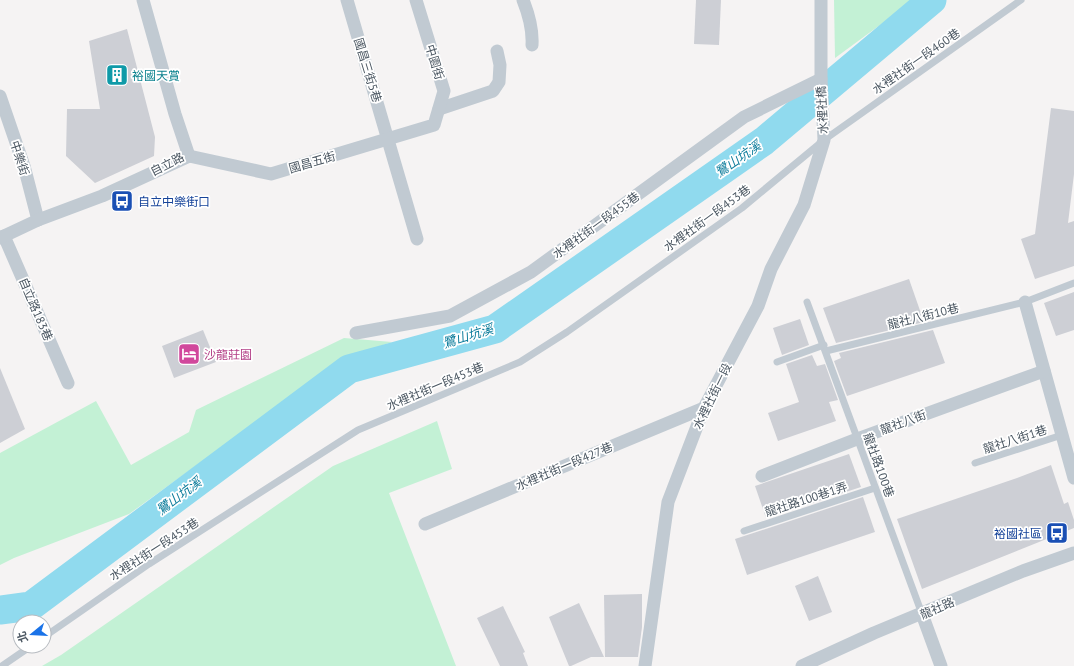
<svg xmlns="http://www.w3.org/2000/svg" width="1074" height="666" viewBox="0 0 1074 666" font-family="'PT Sans','Noto Sans TC',sans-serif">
<rect width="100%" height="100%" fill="#f5f3f3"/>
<g fill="#c3f1d5">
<path d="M 834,0 L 914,0 L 835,58 Z"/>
<path d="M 344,338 L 392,342 L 341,359 L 208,457 L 129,514 L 14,558 L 0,565 L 0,453 L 96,401 L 131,465 L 189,432 L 196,410 Z"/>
<path d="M 437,421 L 452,469 L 389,493 L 456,666 L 42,666 L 61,655 L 333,466 Z"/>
</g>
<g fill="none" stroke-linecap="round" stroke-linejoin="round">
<path stroke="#90daee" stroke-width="29" d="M 0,610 L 31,606 L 349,369 L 495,329 L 764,141 L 932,0"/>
</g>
<g fill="#cdcfd5">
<path d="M 696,0 L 721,0 L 719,45 L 694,44 Z"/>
<path d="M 127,29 L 155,137 L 154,156 L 95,183 L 66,156 L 67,109 L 100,109 L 89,41 Z"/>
<path d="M 1051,108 L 1074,111 L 1074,174 L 1068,223 L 1074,221 L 1074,266 L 1035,279 L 1021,239 L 1035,234 Z"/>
<path d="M 909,279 L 924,322 L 836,343 L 823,308 Z"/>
<path d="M 1074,292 L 1074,330 L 1056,336 L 1044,303 Z"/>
<path d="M 800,319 L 809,345 L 782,355 L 773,328 Z"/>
<path d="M 203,330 L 216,362 L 174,378 L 162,346 Z"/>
<path d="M 933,330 L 945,363 L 847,396 L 834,361 L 841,358 L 839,353 Z"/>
<path d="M 812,355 L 817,366 L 825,364 L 838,400 L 829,402 L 836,421 L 778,441 L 768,413 L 799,402 L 786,364 Z"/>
<path d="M 0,368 L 25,429 L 0,443 Z"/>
<path d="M 849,454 L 861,487 L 766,518 L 755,486 Z"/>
<path d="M 1051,465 L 1064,504 L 1068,502 L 1074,520 L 1074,528 L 922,589 L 897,519 L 1017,478 Z"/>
<path d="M 863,497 L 875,532 L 747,575 L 735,539 Z"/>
<path d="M 818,576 L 832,612 L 809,621 L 795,586 Z"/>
<path d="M 642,594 L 642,627 L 638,657 L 605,657 L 604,595 Z"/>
<path d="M 579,603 L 604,657 L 591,657 L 571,666 L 569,666 L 549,617 Z"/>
<path d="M 503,606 L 525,652 L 523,653 L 528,666 L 500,666 L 477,618 Z"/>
</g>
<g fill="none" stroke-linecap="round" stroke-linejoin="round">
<g stroke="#c1cad2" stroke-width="7">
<path d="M 807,302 L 922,614"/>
<path d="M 826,351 L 1025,302 L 1074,283"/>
<path d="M 777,362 L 824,345"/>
<path d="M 975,463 L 1062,435"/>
<path d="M 744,531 L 875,488"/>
<path d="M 44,637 L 149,564 L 358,430 L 520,362 L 567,332 L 742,208 L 824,140 L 1021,0"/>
<path d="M 2,666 L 31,646"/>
</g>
<g stroke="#c1cad2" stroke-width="13">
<path d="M 347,0 L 417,239"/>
<path d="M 523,0 C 529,15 533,29 532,45"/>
<path d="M 0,96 L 24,166 L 38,220"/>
<path d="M 439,109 L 493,91 L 499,82 L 500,65 L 497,51"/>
<path d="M 189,156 L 271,174 L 434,125 L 444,91 L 416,0"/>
<path d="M 4,236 L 68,383"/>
<path d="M 0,238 L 38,220 L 102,196 L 189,156 L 175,114 L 143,0"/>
<path d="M 1025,302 L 1074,478"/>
<path d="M 356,333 L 450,316 L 531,272 L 744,117 L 821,79"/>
<path d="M 762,476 L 857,439 L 1044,371"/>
<path d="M 425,524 L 704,408"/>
<path d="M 922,614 L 941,666"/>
<path d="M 645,666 L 668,502 L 704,408 L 758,306 L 771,269 L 804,205 L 824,140 L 821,79 L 821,0"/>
<path d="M 802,666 L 874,633 L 1023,571 L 1074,553"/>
</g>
</g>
<defs>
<g id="building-square" transform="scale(1.15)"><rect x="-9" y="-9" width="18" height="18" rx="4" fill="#0f9aa8" stroke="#fff"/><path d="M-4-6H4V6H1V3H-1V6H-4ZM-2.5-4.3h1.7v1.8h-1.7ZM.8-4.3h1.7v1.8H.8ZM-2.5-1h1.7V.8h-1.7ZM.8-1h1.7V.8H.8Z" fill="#fff"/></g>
<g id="bus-square" transform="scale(1.15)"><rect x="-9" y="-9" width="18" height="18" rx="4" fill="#1a4fb4" stroke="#fff"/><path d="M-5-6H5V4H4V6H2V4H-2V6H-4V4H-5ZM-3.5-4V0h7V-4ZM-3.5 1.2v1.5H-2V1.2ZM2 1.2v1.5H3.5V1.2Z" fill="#fff"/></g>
<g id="hotel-square" transform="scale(1.15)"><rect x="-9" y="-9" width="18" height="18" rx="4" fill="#d1479c" stroke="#fff"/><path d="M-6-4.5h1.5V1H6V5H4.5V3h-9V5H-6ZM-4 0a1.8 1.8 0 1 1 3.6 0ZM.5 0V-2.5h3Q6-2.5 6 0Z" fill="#fff"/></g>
</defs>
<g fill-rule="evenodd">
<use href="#building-square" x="117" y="75"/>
<use href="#bus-square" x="122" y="201"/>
<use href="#hotel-square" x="189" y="354"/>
<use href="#bus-square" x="1057" y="533"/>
</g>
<g text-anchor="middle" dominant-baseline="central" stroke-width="3.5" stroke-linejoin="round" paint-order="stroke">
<g font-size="12" fill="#4a5661" stroke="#fff">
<text transform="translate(916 61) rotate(-35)">水裡社街一段460巷</text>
<text transform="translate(435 62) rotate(73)">中園街</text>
<text transform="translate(368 70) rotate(73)">國昌三街5巷</text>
<text transform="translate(822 110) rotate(-93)">水裡社橋</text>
<text transform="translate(20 158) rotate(72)">中樂街</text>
<text transform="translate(312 162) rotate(-16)">國昌五街</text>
<text transform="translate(167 164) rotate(-27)">自立路</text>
<text transform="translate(707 218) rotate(-36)">水裡社街一段453巷</text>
<text transform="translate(596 225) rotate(-36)">水裡社街一段455巷</text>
<text transform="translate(36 309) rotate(67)">自立路183巷</text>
<text transform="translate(923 316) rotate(-14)">龍社八街10巷</text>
<text transform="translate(435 386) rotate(-23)">水裡社街一段453巷</text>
<text transform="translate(712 396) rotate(-64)">水裡社街一段</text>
<text transform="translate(903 422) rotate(-20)">龍社八街</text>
<text transform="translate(1015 439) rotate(-18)">龍社八街1巷</text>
<text transform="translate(879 465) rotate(70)">龍社路100巷</text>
<text transform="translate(564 466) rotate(-23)">水裡社街一段427巷</text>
<text transform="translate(806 499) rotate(-18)">龍社路100巷1弄</text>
<text transform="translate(154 549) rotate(-33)">水裡社街一段453巷</text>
<text transform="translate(937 608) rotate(-23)">龍社路</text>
</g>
<g font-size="12" fill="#0d838f" stroke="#fff" text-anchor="start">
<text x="132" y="75">裕國天賞</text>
</g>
<g font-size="12" fill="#164399" stroke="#fff" text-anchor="start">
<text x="138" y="201">自立中樂街口</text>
<text x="1042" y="533" text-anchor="end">裕國社區</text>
</g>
<g font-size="12" fill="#b23c85" stroke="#fff" text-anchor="start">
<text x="204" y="354">沙龍莊園</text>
</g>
<g font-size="13" font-style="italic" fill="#0c7c9b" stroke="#fff">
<text transform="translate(738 159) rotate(-35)">鷺山坑溪</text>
<text transform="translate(468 336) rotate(-17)">鷺山坑溪</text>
<text transform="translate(179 496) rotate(-37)">鷺山坑溪</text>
</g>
</g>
<g transform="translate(32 634) rotate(252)"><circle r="19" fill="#ffffff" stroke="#b7bbc0"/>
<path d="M0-3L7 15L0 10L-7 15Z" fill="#1a73e8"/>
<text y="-6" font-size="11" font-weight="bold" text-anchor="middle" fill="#4a5661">北</text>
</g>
</svg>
